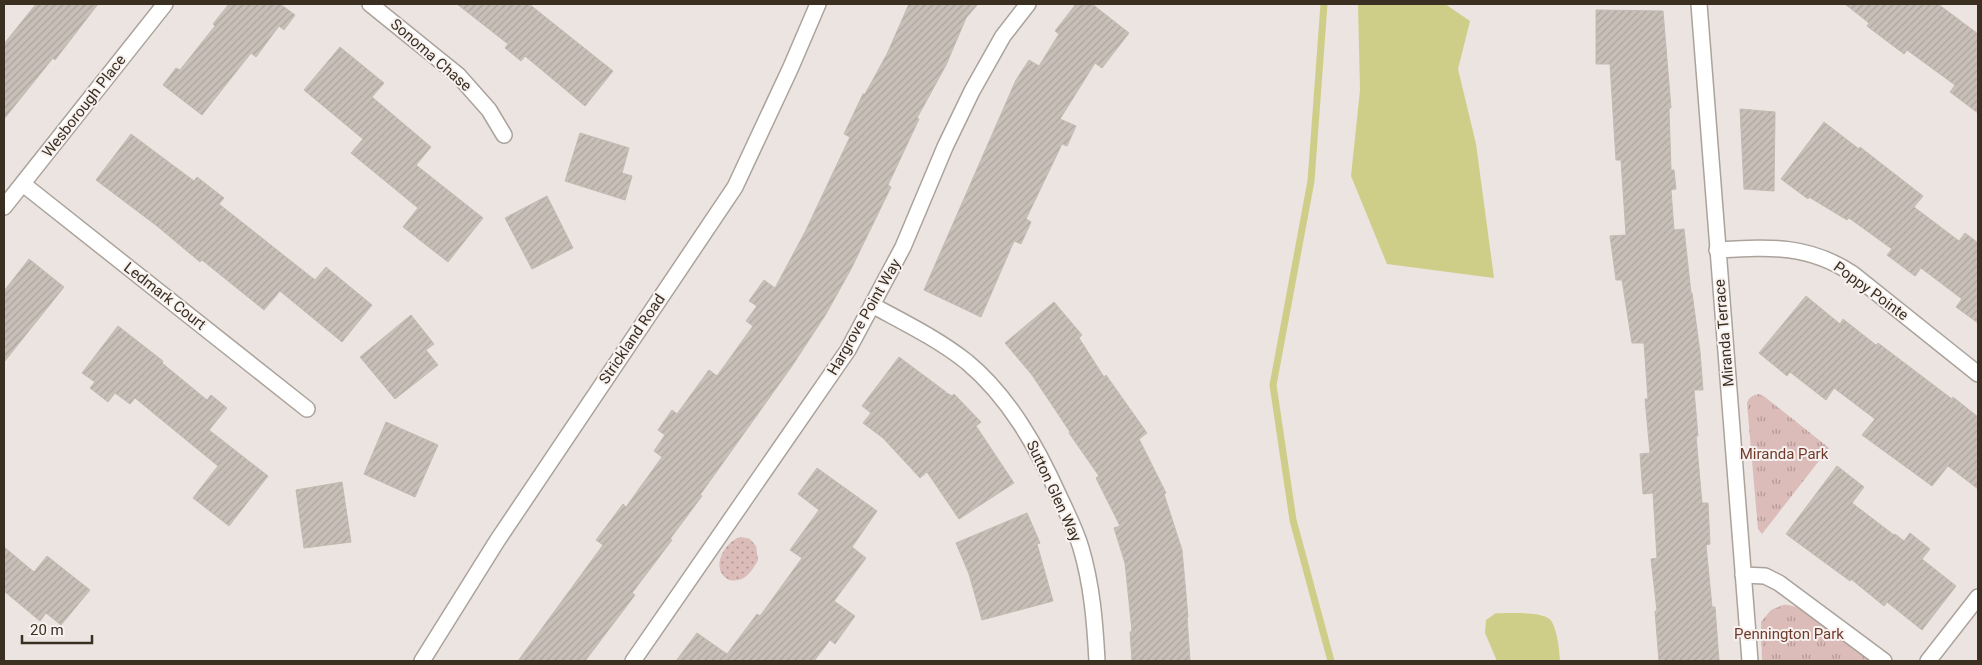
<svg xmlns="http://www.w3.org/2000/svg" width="1982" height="665" viewBox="0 0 1982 665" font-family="Roboto,sans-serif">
<defs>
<pattern id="grass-dots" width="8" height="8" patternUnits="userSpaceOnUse" patternTransform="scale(1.25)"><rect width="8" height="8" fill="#dbbcb9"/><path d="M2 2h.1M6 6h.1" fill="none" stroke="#b39996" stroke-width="1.8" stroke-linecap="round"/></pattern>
<pattern id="park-tufts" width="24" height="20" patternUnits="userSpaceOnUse" patternTransform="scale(1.25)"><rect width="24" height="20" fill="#dbbcb9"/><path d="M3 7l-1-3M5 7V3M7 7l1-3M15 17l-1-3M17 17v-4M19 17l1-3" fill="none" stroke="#b39996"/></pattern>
<pattern id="building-hatch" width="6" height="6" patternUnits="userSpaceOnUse" patternTransform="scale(1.25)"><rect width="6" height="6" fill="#c8bfb8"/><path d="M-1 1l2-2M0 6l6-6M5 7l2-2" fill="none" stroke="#ada49e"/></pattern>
</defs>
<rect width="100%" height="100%" fill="#ebe4e0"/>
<path fill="url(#grass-dots)" d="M 741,537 L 750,539 L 756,546 L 758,560 C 751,573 744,583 729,580 C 709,570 724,541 741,537 Z"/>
<g fill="url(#park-tufts)">
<path d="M 1759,394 L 1765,397 L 1829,448 L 1762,534 L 1758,529 L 1747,403 C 1749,397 1753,395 1759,394 Z"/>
<path d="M 1783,605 C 1804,602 1853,647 1871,661 L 1762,661 L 1761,622 L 1771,610 Z"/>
</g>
<g fill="#cfce88">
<path d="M 1358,4 L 1445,4 L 1470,21 L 1458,69 L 1476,144 L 1494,278 L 1387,264 L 1351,176 L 1360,90 Z"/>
<path d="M 1496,613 C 1509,614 1546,610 1552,622 C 1558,634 1559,649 1560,661 L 1497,661 L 1485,633 L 1486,620 Z"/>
</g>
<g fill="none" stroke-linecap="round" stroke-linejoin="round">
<path stroke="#cfce88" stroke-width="7" d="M 1324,4 L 1311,181 L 1273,385 L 1293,520 L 1331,661"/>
</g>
<g fill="url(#building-hatch)" stroke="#c4bab2">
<path d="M 36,4 L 98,4 L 55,60 L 53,58 L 4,119 L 4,44 Z"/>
<path d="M 229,4 L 280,4 L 295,15 L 284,30 L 279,26 L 256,57 L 251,53 L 202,115 L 163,85 L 176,68 L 180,70 L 215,26 L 213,24 Z"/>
<path d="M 457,4 L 529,4 L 613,71 L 585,106 L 525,56 L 521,61 L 505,48 L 508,44 Z"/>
<path d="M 909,4 L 978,4 L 966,18 L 946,65 L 917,118 L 919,119 L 888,185 L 891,187 L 851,269 L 826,314 L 792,366 L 700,495 L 702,496 L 670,539 L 672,540 L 632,593 L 635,595 L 585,661 L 518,661 L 603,545 L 596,540 L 623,504 L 626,507 L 662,457 L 654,451 L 665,435 L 658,430 L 672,410 L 677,414 L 709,370 L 717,376 L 753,326 L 746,321 L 757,306 L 749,301 L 764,280 L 775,288 L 805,232 L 850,137 L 844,134 L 863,94 L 865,94 L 887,54 Z"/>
<path d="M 1076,4 L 1092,4 L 1129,33 L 1102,68 L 1095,63 L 1060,119 L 1076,126 L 1067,146 L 1062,144 L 1026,219 L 1031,222 L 1021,244 L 1014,241 L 981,317 L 924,290 L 1016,80 L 1029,60 L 1039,66 L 1059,34 L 1055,31 Z"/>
<path d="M 1845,4 L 1938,4 L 1978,34 L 1978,113 L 1950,92 L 1955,85 L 1907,50 L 1904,54 L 1867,26 L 1869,23 Z"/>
<path d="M 1596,10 L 1663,11 L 1671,108 L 1669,108 L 1671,170 L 1674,170 L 1676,189 L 1671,190 L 1674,230 L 1684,229 L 1691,293 L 1692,293 L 1700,352 L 1703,390 L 1694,390 L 1698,436 L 1696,436 L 1702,503 L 1708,503 L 1710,544 L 1706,545 L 1712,607 L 1715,607 L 1719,661 L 1659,661 L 1655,611 L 1657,611 L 1651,559 L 1657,558 L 1653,493 L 1643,494 L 1640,454 L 1650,453 L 1645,399 L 1648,399 L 1644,343 L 1632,343 L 1622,280 L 1616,280 L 1610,236 L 1626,235 L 1621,160 L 1616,160 L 1610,64 L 1596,64 Z"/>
<path d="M 340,47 L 384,83 L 372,97 L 431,147 L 416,165 L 483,218 L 448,262 L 403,227 L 418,208 L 351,153 L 363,139 L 304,90 Z"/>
<path d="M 1740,109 L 1775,112 L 1774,191 L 1744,189 Z"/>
<path d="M 1824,122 L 1859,149 L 1860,147 L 1923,196 L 1914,207 L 1959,241 L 1965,233 L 1978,243 L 1978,323 L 1956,307 L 1962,299 L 1921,268 L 1915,276 L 1887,255 L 1892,249 L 1849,218 L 1847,220 L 1809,197 L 1808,199 L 1781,179 Z"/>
<path d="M 580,133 L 629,148 L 622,173 L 632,176 L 625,200 L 565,181 Z"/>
<path d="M 131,134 L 194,181 L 197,177 L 224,198 L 219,204 L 315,280 L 326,267 L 372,305 L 342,342 L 280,291 L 264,310 L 202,260 L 200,262 L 157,226 L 96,180 Z"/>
<path d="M 547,196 L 573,248 L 532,269 L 505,218 Z"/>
<path d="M 29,259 L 64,287 L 4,362 L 4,291 Z"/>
<path d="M 1806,296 L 1840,324 L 1843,319 L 1876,345 L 1878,343 L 1952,399 L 1953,397 L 1978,417 L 1978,489 L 1948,466 L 1932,486 L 1862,435 L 1875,419 L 1834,388 L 1826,400 L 1790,372 L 1787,376 L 1759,353 Z"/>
<path d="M 1054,302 L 1082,335 L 1079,338 L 1104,377 L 1106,375 L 1147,433 L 1139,439 L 1166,493 L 1164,494 L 1182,550 L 1188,617 L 1187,617 L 1190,661 L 1132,661 L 1130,632 L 1132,631 L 1125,563 L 1114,528 L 1120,526 L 1096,478 L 1099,476 L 1069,433 L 1070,432 L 1032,375 L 1005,343 Z"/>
<path d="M 411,315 L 434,344 L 426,350 L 438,365 L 395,399 L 360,357 Z"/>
<path d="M 118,326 L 163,361 L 162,363 L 207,400 L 211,395 L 227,408 L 209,430 L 268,476 L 229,526 L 193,498 L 218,466 L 135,398 L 130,404 L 115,393 L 108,402 L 90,388 L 95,382 L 82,373 Z"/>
<path d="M 899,357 L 946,392 L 945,395 L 947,393 L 952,396 L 954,394 L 981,422 L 976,426 L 1014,483 L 959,519 L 927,472 L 920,478 L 883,438 L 863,423 L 871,413 L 862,406 Z"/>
<path d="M 386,422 L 438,445 L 415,497 L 364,474 Z"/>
<path d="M 1837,466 L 1864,487 L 1852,503 L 1894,535 L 1895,534 L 1904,541 L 1910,533 L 1930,549 L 1922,559 L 1956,586 L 1922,630 L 1887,602 L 1884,606 L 1851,579 L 1850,581 L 1786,534 Z"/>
<path d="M 817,468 L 877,511 L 852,547 L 866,558 L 834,601 L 855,616 L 835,644 L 830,640 L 814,661 L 676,661 L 697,633 L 727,654 L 757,614 L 760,616 L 802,558 L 790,550 L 819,510 L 798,494 Z"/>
<path d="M 342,482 L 351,542 L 304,548 L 296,490 Z"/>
<path d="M 1027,513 L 1040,543 L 1037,544 L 1053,601 L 982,620 L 969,574 L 956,543 Z"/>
<path d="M 4,547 L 34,572 L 47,556 L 90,590 L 61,625 L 46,613 L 40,621 L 4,591 Z"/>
</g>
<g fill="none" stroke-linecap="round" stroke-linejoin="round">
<g stroke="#aba39b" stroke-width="18">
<g id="minor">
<path d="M 370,4 L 458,75 L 489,110 L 504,135"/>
<path d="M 1699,4 L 1750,661"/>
<path d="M 23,184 L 307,409"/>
<path d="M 4,207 L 165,4"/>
<path d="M 1717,250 C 1769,247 1808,244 1853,274 L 1978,374"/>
<path d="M 872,305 C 905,323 938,339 967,362 C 1009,397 1037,447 1059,496 C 1067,513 1076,531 1081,548 C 1092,585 1095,623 1097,661"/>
<path d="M 1743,575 L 1765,576 L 1779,583 L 1884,661"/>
<path d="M 422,661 L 497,541 L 735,187 L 791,67 L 818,4"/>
<path d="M 633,661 L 848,350 L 903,247 L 945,147 L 972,91 L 1003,36 L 1028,4"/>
<path d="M 1928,661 L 1978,597"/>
</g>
</g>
<use href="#minor" stroke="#fff" stroke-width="15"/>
</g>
<g text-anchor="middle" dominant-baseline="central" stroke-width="4" stroke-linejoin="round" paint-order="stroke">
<g font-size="15" fill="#3a2f21" stroke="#f7f2f0">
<text transform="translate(431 55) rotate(41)">Sonoma Chase</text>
<text transform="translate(84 106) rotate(-52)">Wesborough Place</text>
<text transform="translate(1871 291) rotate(36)">Poppy Pointe</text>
<text transform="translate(165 296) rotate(38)">Ledmark Court</text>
<text transform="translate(864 317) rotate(-60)">Hargrove Point Way</text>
<text transform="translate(1724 333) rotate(-95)">Miranda Terrace</text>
<text transform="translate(632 339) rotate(-56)">Strickland Road</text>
<text transform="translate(1054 491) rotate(65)">Sutton Glen Way</text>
</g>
<g font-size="15" fill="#703b2c" stroke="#f7f2f0">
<text x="1784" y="454">Miranda Park</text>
<text x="1789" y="634">Pennington Park</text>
</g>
</g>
<rect width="1982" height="665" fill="none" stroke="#3a2f21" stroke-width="10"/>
<path d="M22 635v8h70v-8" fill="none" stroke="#3a2f21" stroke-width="2.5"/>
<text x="30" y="635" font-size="15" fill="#3a2f21" stroke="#f7f2f0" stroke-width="4" paint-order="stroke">20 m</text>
</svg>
